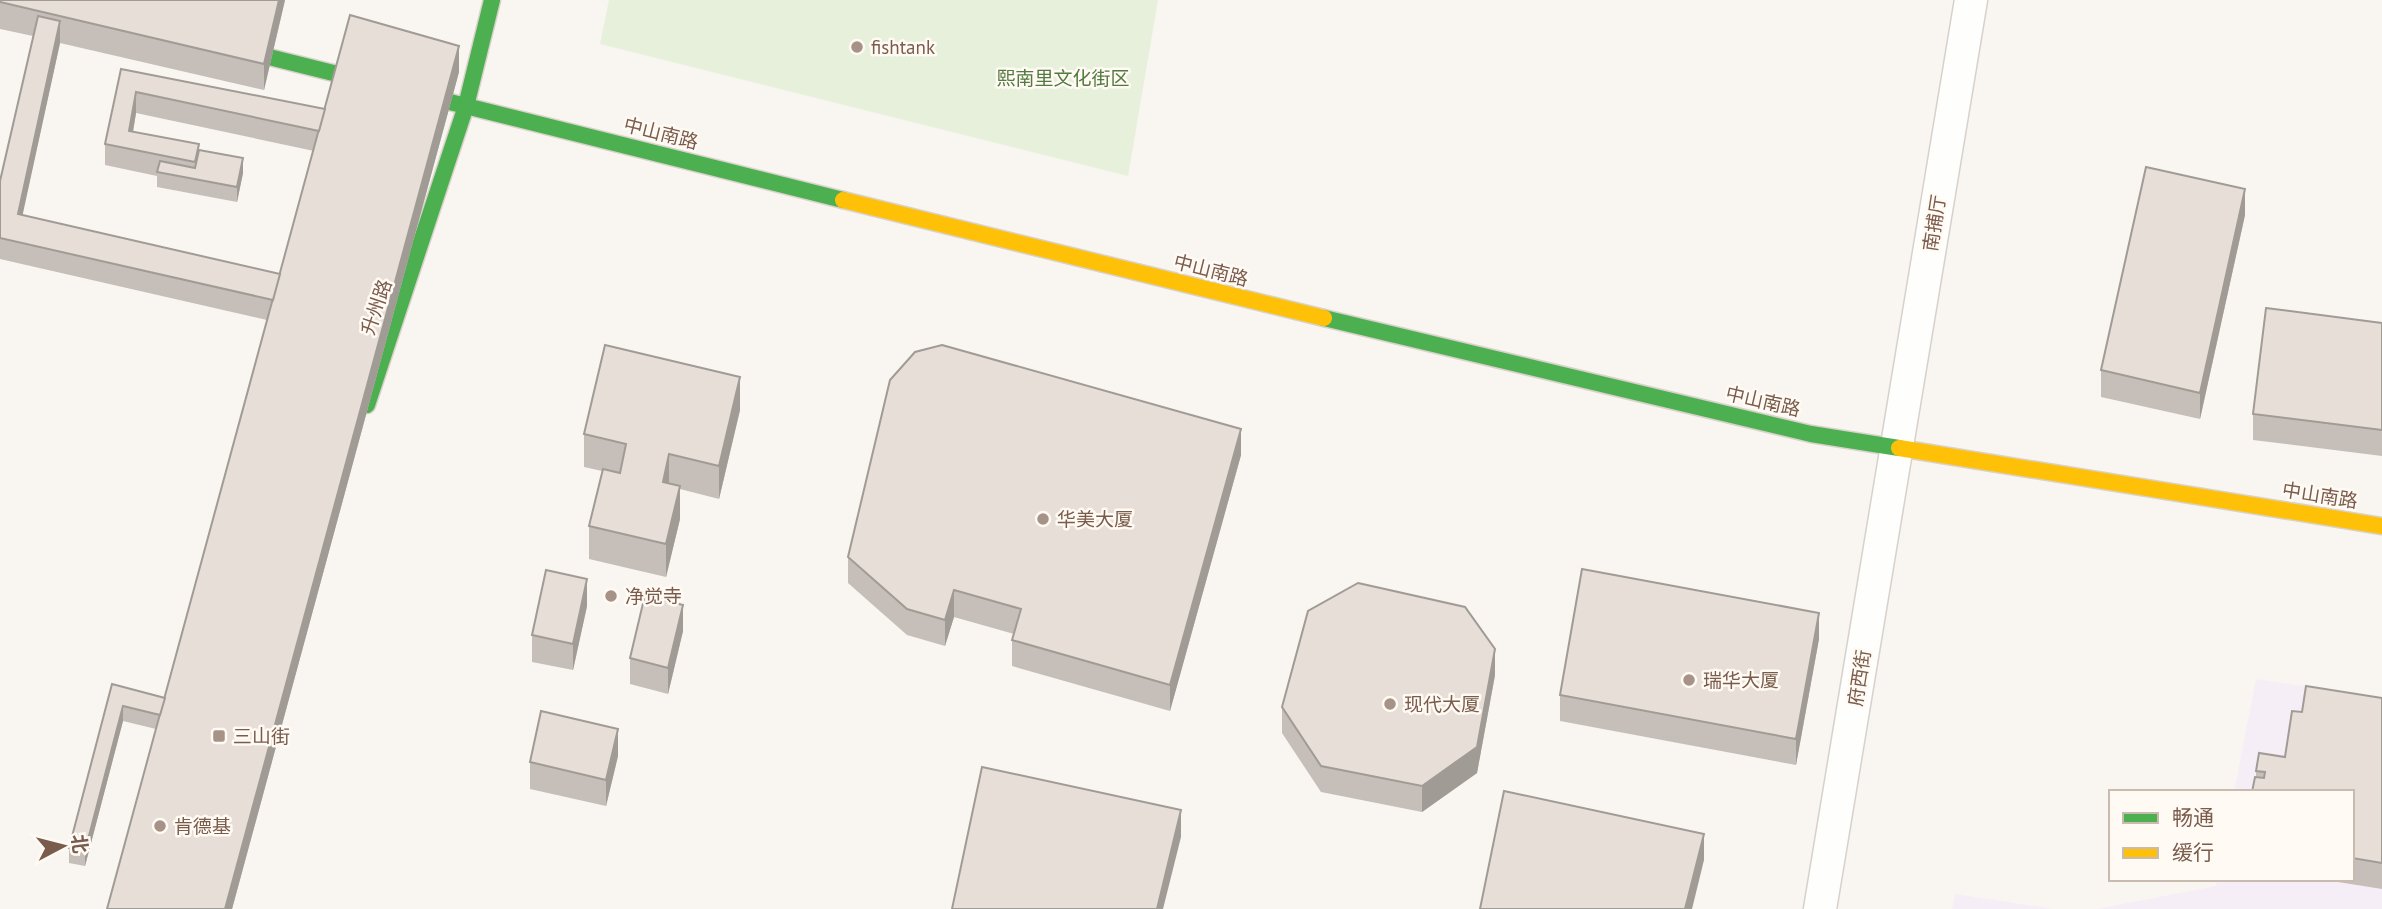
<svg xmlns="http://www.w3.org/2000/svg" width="2382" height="909" viewBox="0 0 2382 909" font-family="'PT Sans','Noto Sans SC',sans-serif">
<rect width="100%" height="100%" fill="#f9f5f0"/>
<g fill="#f6eef6">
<path d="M 2256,679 L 2382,698 L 2382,909 L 2097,909 L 2216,886 L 2217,879 L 2352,879 L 2352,792 L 2234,792 Z"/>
<path d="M 1955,894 L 2053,909 L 1952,909 Z"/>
</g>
<path fill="#e7f0db" d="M 609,0 L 1158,0 L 1128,176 L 600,44 Z"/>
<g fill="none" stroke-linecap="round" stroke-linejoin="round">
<g stroke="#d7d1cb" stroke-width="35">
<path id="street" d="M 1820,909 L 1971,0"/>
</g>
<g stroke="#d9d2cb" stroke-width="19">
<g id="fast">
<path d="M 221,45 L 843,200"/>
<path d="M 1324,318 L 1811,434 L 1899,448"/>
<path d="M 367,405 L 466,106 L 492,0"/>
</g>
</g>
<g stroke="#d9d2cb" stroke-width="19">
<g id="slow">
<path d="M 843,200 L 1324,318"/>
<path d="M 1899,448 L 2382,526"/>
</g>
</g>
<use href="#street" stroke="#fefefd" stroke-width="32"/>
<use href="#fast" stroke="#4caf50" stroke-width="16"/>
<use href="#slow" stroke="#ffc107" stroke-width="16"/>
</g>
<g fill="#c6bfb9">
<path d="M 0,0 L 285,0 L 264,90 L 60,43 L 22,215 L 280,274 L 314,151 L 136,113 L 133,132 L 199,150 L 243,173 L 237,202 L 157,187 L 157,176 L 105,165 L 105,144 L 121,69 L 325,109 L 459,72 L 232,909 L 107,909 L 156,729 L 123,721 L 85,866 L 69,863 L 69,848 L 112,684 L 165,698 L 267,320 L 0,259 L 0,181 L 33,36 L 0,29 Z"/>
<path d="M 2245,215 L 2200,419 L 2101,397 L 2101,370 Z"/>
<path d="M 2382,323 L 2382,456 L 2253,440 L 2253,414 Z"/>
<path d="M 740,410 L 719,499 L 680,489 L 680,519 L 666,577 L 589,559 L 589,526 L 602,471 L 584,467 L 584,434 Z"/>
<path d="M 1241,455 L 1170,711 L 1012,666 L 1012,640 L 1014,634 L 954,617 L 945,646 L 907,635 L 848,583 L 848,557 Z"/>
<path d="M 587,606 L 573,670 L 532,662 L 532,635 Z"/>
<path d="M 683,631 L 668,694 L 630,684 L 630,658 Z"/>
<path d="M 1819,639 L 1796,765 L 1560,721 L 1560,695 Z"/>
<path d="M 1495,675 L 1477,773 L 1422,812 L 1321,792 L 1282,733 L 1282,707 Z"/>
<path d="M 2382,698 L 2382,889 L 2319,879 L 2352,879 L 2352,792 L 2256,777 L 2256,771 L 2285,757 L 2302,712 Z"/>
<path d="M 618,756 L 606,806 L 530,789 L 530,762 Z"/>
</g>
<g fill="#a19b96">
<path d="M 279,0 L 285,0 L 264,90 L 264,64 Z"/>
<path d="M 60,21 L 60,43 L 18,236 L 18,214 Z"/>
<path d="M 459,46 L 459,72 L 232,909 L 225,909 Z"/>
<path d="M 136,92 L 136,113 L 130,149 L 129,131 Z"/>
<path d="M 243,158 L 243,173 L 237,202 L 237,187 Z"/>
<path d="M 2245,189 L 2245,215 L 2200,419 L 2200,393 Z"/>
<path d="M 740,377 L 740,410 L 719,499 L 719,466 Z"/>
<path d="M 1241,429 L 1241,455 L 1170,711 L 1170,685 Z"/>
<path d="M 669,454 L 669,487 L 663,482 Z"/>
<path d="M 680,486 L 680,519 L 666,577 L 666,544 Z"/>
<path d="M 587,579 L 587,606 L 573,670 L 573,644 Z"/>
<path d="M 954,590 L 954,617 L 945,646 L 945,620 Z"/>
<path d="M 683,605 L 683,631 L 668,694 L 668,668 Z"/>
<path d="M 1819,613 L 1819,639 L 1796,765 L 1796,739 Z"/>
<path d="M 1495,649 L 1495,675 L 1477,773 L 1422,812 L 1422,786 Z"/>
<path d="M 123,706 L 123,721 L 85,866 L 85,851 Z"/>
<path d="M 618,729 L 618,756 L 606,806 L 606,780 Z"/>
<path d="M 1181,810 L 1181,837 L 1163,909 L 1157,909 Z"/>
<path d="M 1704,834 L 1704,860 L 1692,909 L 1685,909 Z"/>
</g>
<g fill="#e6ded7" stroke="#a19b96" stroke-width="2">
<path d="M 0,0 L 279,0 L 264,64 L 0,2 Z"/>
<path d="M 350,15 L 459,46 L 225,909 L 107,909 Z"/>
<path d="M 38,16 L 60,21 L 18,214 L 280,274 L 273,300 L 0,238 L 0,181 Z"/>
<path d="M 121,69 L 325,109 L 319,131 L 136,92 L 129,131 L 199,144 L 195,162 L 105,144 Z"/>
<path d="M 199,150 L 243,158 L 237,187 L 157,172 L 160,161 L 195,168 Z"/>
<path d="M 2146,167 L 2245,189 L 2200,393 L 2101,370 Z"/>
<path d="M 2266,308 L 2382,323 L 2382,430 L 2253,414 Z"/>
<path d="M 605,345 L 740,377 L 719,466 L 669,454 L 663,482 L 680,486 L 666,544 L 589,526 L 603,469 L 620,473 L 626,444 L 584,434 Z"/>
<path d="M 942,345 L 1241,429 L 1170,685 L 1012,640 L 1021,609 L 954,590 L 945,620 L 907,609 L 848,557 L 890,380 L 915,352 Z"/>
<path d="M 1582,569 L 1819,613 L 1796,739 L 1560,695 Z"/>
<path d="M 546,570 L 587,579 L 573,644 L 532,635 Z"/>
<path d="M 1358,583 L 1465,607 L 1495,649 L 1477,747 L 1422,786 L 1321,766 L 1282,707 L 1308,611 Z"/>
<path d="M 645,595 L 683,605 L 668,668 L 630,658 Z"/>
<path d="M 112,684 L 165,698 L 160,715 L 123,706 L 85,851 L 69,848 Z"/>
<path d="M 2306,686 L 2382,698 L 2382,863 L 2352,858 L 2352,792 L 2252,792 L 2255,777 L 2264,778 L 2265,772 L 2256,771 L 2259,753 L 2285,757 L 2292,711 L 2302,712 Z"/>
<path d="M 541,711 L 618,729 L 606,780 L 530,762 Z"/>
<path d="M 982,767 L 1181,810 L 1157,909 L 952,909 Z"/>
<path d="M 1504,791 L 1704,834 L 1685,909 L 1480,909 Z"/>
</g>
<g fill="#a69286" stroke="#fffaf3" stroke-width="2.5">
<circle cx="857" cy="47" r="7"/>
<circle cx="1043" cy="519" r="7"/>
<circle cx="611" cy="596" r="7"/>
<circle cx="1689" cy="680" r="7"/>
<circle cx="1390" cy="704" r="7"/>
<rect x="212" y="729" width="14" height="14" rx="3.5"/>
<circle cx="160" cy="826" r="7"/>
</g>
<g text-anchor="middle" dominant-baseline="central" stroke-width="5" stroke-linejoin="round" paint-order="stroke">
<g font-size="19" fill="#7a5c4d" stroke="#fffaf3" text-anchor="start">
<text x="871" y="47">fishtank</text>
<text x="1057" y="519">华美大厦</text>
<text x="625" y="596">净觉寺</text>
<text x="1703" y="680">瑞华大厦</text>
<text x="1404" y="704">现代大厦</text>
<text x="233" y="736">三山街</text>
<text x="174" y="826">肯德基</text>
</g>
<g font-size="19" fill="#537a41" stroke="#fffaf3">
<text x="1063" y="78">熙南里文化街区</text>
</g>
<g font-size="19" fill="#7a5c4d" stroke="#fffaf3">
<text transform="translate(661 133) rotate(14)">中山南路</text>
<text transform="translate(1934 223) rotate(-81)">南捕厅</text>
<text transform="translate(1211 270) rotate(14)">中山南路</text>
<text transform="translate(376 307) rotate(-71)">升州路</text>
<text transform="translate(1763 401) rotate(13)">中山南路</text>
<text transform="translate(2320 495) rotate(9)">中山南路</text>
<text transform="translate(1859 678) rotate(-81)">府西街</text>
</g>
</g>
<rect x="2109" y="790" width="245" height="91" fill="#fffaf3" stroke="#cabbb1" stroke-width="2"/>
<rect x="2123" y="813" width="35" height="10" fill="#4caf50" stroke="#cabbb1" stroke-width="2"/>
<text x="2172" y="825" font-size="21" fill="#7a5c4d">畅通</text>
<rect x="2123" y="848" width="35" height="10" fill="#ffc107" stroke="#cabbb1" stroke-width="2"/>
<text x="2172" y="860" font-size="21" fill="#7a5c4d">缓行</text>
<g transform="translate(63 846) rotate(83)" stroke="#fffaf3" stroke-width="5" paint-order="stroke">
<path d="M0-5L12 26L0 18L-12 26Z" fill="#7a5c4d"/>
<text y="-10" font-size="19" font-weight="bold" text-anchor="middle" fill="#7a5c4d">北</text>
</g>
</svg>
